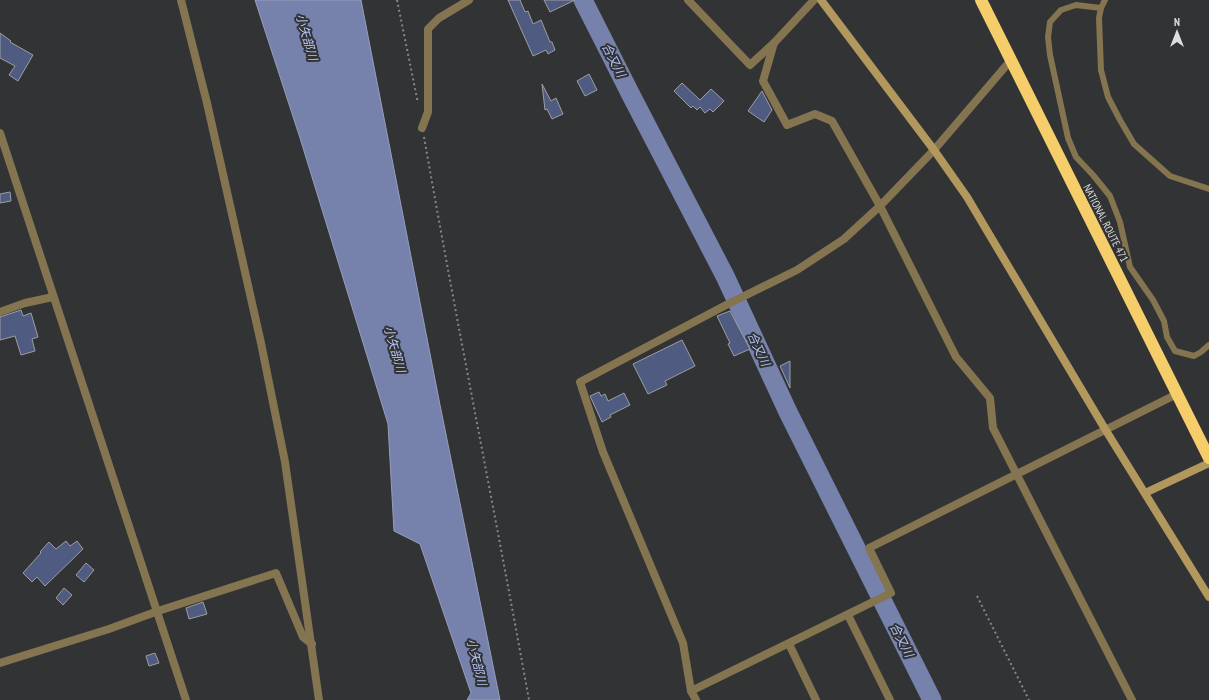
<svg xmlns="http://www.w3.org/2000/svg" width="1209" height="700" viewBox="0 0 1209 700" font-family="'PT Sans Narrow','Noto Sans JP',sans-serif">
<rect width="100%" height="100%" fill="#323335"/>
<path fill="#7782ac" stroke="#969ebc" d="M 255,0 L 361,0 L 440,405 L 500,700 L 467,700 L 471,693 L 420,544 L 394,531 L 388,424 L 300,138 Z"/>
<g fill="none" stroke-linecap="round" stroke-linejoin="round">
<path stroke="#7782ac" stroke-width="19" d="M 583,0 L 632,97 L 725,276 L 788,412 L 932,700"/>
</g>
<g fill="#505b82" stroke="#9d9ea1">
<path d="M 508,0 L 520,0 L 525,12 L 528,11 L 533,24 L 541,20 L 550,42 L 552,42 L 555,50 L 548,54 L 546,50 L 533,56 Z"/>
<path d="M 544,0 L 575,0 L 550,12 Z"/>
<path d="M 0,33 L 11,41 L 10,42 L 33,55 L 18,81 L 9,75 L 15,66 L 0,58 Z"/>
<path d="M 589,74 L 597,90 L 585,96 L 577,81 Z"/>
<path d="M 682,83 L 700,100 L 711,89 L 724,101 L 713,112 L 710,109 L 705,113 L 700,107 L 697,110 L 693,106 L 691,108 L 674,91 Z"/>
<path d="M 542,84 L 551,101 L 556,98 L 563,114 L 552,119 L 547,109 L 545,110 Z"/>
<path d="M 762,91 L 772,110 L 764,122 L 748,111 Z"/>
<path d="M 10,192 L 11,201 L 0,203 L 0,194 Z"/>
<path d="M 21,310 L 23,316 L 31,313 L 38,337 L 32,339 L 35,351 L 21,355 L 15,336 L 0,340 L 0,317 Z"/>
<path d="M 730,311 L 750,349 L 734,356 L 728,344 L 730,343 L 717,316 Z"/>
<path d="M 682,340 L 695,366 L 665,381 L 667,385 L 648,394 L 633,364 Z"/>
<path d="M 790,361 L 790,388 L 780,366 Z"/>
<path d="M 599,392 L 601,396 L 605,394 L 608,401 L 624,393 L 630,405 L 610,415 L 611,417 L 602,422 L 590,396 Z"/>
<path d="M 66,541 L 70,546 L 77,541 L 83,549 L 45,586 L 37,577 L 32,582 L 23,573 L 41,553 L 40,552 L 49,542 L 56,549 Z"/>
<path d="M 86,563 L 94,570 L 84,582 L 76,575 Z"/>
<path d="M 64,588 L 72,595 L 63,605 L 56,598 Z"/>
<path d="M 203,602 L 207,614 L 189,619 L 186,608 Z"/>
<path d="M 155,653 L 159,663 L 149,666 L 146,656 Z"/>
</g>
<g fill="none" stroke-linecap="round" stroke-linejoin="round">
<g stroke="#87888a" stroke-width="2" stroke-dasharray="2 3" stroke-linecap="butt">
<path d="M 397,0 L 418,103"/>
<path d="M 424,137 C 457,325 495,512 529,700"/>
<path d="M 977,596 L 1029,700"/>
</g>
<g stroke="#84744f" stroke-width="6">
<path d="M 1105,0 L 1101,8 L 1099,18 L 1101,70 L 1108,97 L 1120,120 L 1134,144 L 1170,176 L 1209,189"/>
<path d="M 1101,8 L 1076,5 L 1061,10 L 1050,22 L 1048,37 L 1050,55 L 1068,138 L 1076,157 L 1093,175 L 1110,196 L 1120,222 L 1130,267 L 1153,300 L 1164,321 L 1167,337 L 1175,351 L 1194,356 L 1201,352 L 1209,345"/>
</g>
<g stroke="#84744f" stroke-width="8">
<path d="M 181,0 L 207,103 L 261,343 L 285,462 L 319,700"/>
<path d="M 688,0 L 750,65 L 774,43 L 814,0"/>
<path d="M 774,43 L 763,81 L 787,125 L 815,114 L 832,121 L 880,206 L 956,357 L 990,398 L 993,428 L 1132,700"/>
<path d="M 422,128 L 428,112 L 428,29 L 439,18 L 469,0"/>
<path d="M 0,133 L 186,700"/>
<path d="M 0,312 L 25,303 L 53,297"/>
<path d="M 848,615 L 890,700"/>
<path d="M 789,644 L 816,700"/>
<path d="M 0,663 L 109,629 L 158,611 L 276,573 L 303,637 L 312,644"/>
<path d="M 691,691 L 891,593 L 869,548 L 1177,394"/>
<path d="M 696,700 L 691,691 L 683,643 L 603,452 L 580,382 L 728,304 L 797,270 L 844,239 L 880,206 L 934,150 L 1011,60"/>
</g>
<g stroke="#b2985c" stroke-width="8">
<path d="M 821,0 L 934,150 L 967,197 L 1105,429 L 1209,597"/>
<path d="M 1145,493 L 1209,463"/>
</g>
<path stroke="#f6cd6b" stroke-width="12" d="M 981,0 L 1209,458"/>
</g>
<g text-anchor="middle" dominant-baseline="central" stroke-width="4" stroke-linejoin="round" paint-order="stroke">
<g font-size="11" fill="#dddee0" stroke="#323335">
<text transform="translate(1106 223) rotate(63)">NATIONAL ROUTE 471</text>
</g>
<g font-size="12" font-style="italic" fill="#b7c6fa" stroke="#323335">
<text transform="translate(307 37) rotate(74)">小矢部川</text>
<text transform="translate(614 60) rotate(63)">合又川</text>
<text transform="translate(395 349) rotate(74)">小矢部川</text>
<text transform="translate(759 349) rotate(65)">合又川</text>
<text transform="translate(902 640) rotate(63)">合又川</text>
<text transform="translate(477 662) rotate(76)">小矢部川</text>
</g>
</g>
<g transform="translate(1177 32)" stroke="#323335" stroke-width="3" paint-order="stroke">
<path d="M0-3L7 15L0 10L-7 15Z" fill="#dddee0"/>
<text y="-6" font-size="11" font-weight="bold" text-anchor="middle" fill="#dddee0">N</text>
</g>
</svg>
